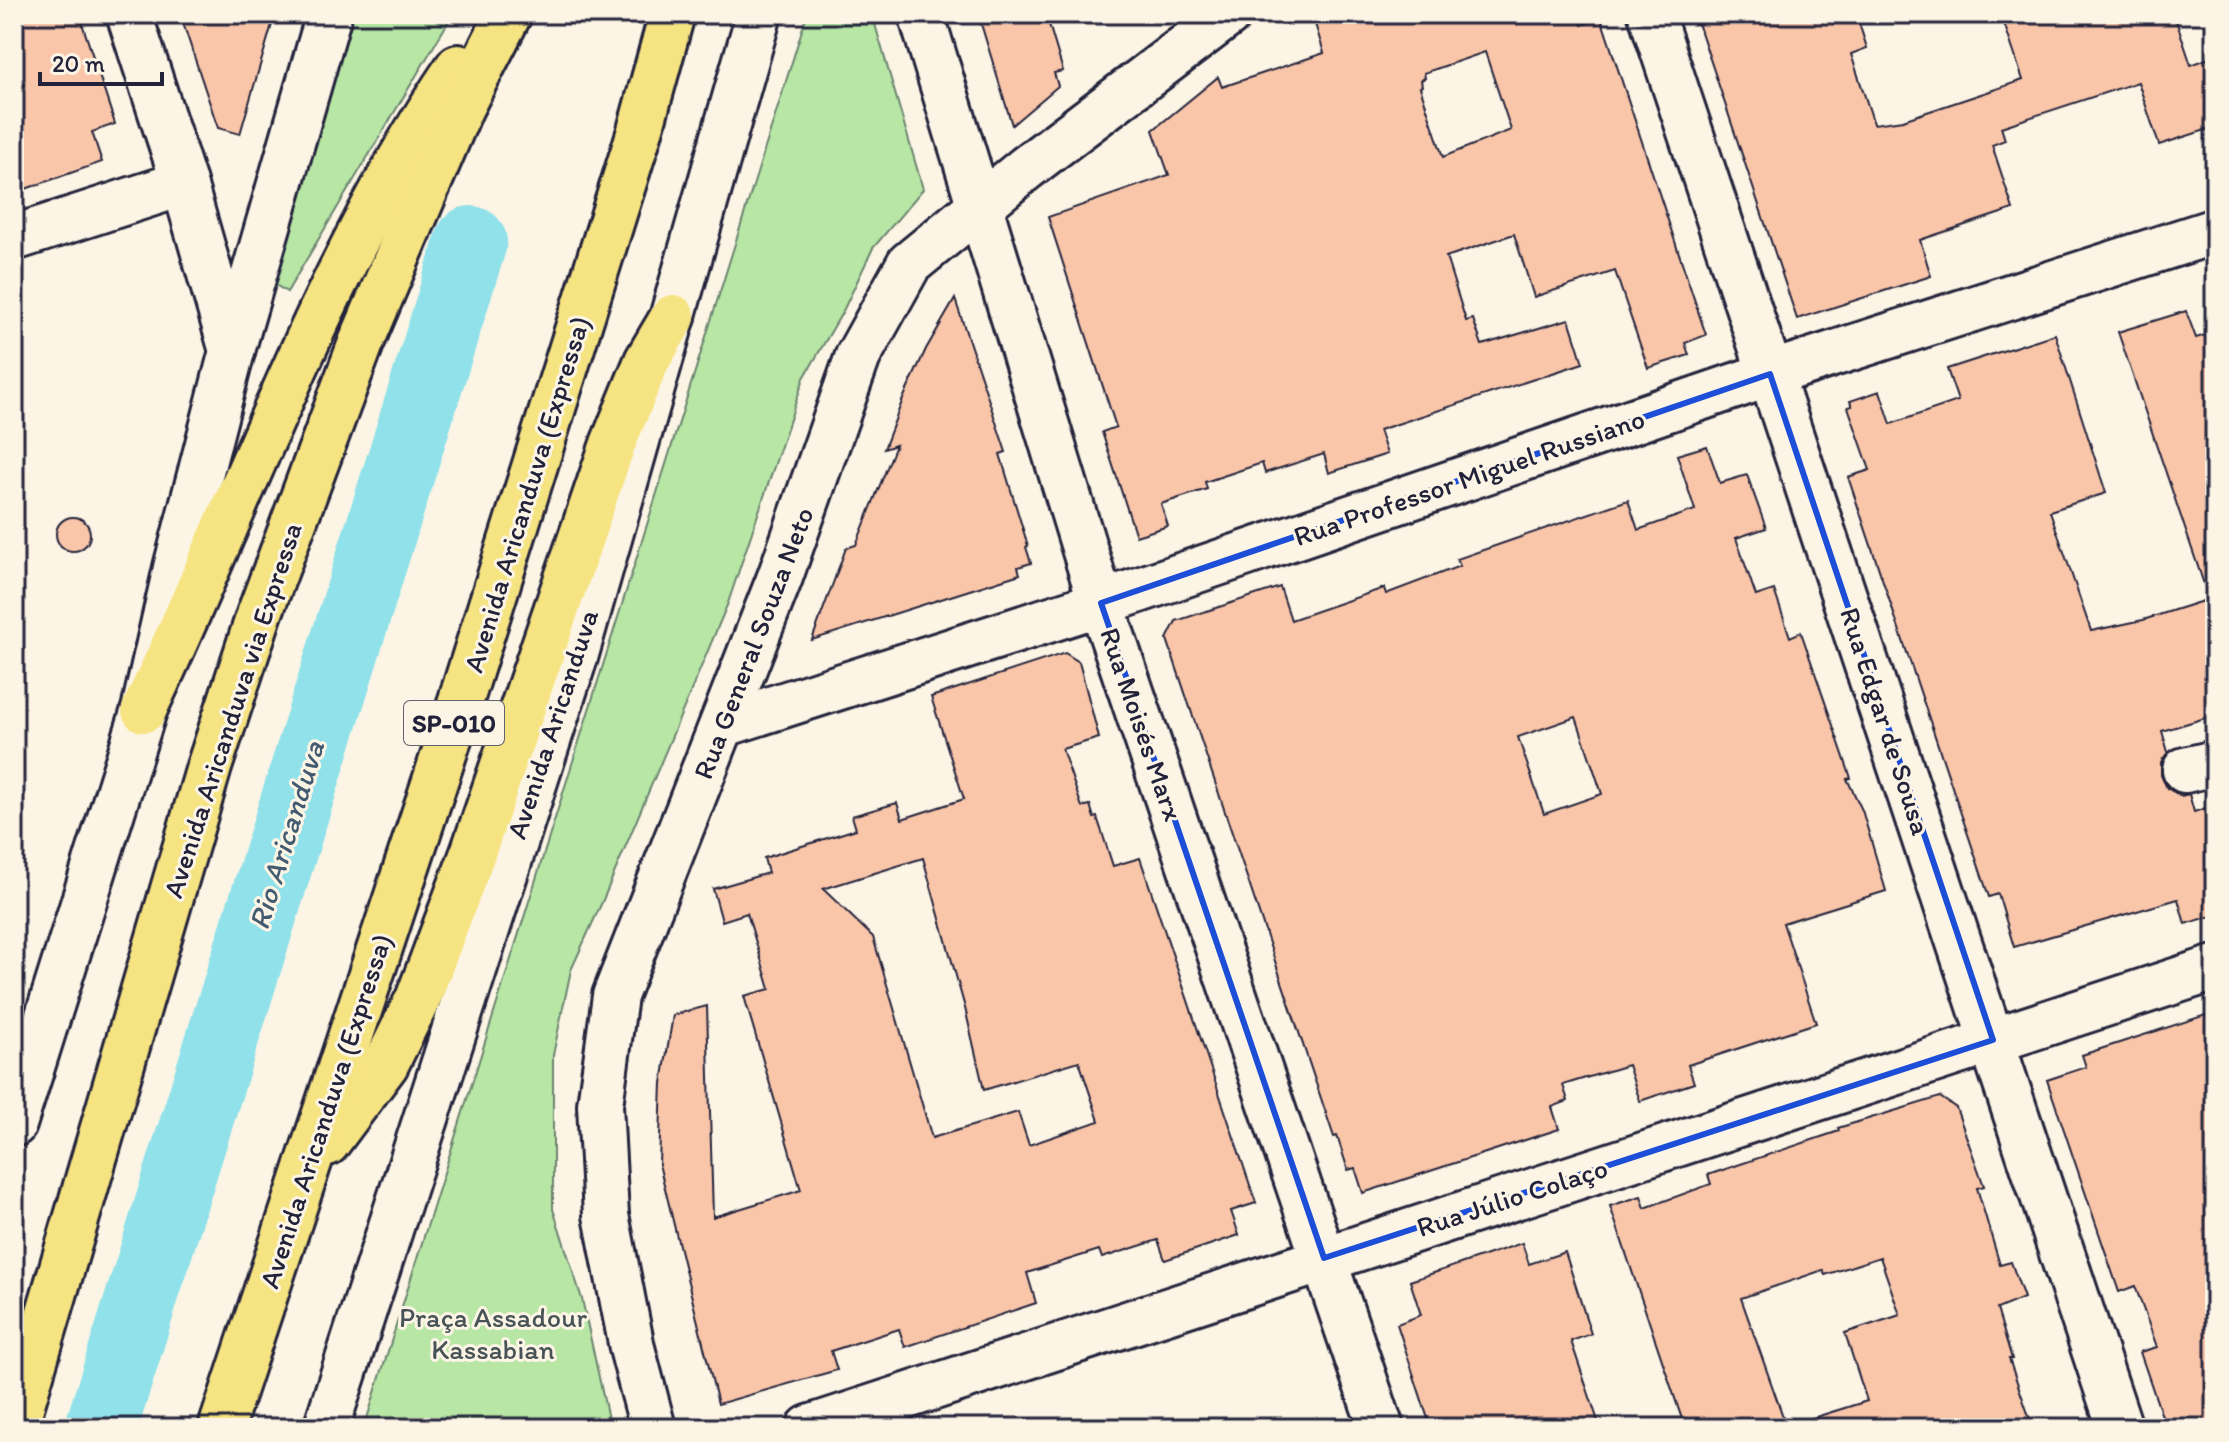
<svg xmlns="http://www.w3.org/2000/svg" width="2229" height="1442" viewBox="0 0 2229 1442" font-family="Itim,sans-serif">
<rect width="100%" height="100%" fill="#fcf5e5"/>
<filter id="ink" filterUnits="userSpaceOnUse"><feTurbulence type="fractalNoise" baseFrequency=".0125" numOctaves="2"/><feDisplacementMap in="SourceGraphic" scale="16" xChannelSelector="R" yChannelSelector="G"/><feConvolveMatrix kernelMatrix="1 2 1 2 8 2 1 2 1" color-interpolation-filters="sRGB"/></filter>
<g filter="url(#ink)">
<g fill="#b7e6a5" stroke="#6c8470" stroke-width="2">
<path d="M 350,14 L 453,14 L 287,292 L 266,279 Z"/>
<path d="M 807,14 L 872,14 L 923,189 L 873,248 L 843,311 L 804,378 L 728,603 L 603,900 L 571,970 L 553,1055 L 553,1209 L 582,1299 L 610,1428 L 364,1428 Z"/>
</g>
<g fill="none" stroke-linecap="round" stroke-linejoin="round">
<path stroke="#90e1ea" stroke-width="72" d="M 101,1428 L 471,242"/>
</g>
<g fill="#fac6aa" stroke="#22223b" stroke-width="2" fill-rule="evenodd">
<path d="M 14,14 L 79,14 L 115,124 L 92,132 L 102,162 L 14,193 Z"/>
<path d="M 180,14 L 275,14 L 240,134 L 218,128 Z"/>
<path d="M 978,14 L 1046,14 L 1063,71 L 1054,73 L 1058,86 L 1012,125 Z"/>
<path d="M 1312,14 L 1577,14 L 1582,25 L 1601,18 L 1706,335 L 1685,343 L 1689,355 L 1648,368 L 1615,271 L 1534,297 L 1514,234 L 1446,257 L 1466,321 L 1473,319 L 1482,345 L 1569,319 L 1583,363 L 1379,430 L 1387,454 L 1347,467 L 1329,473 L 1324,454 L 1265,473 L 1262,463 L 1205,482 L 1207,489 L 1161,504 L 1168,526 L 1136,536 L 1102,432 L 1116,427 L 1048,217 L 1169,175 L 1153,130 L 1218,77 L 1222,87 L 1324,53 ZM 1485,52 L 1511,130 L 1443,157 L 1420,87 L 1422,86 L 1421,80 L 1425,78 L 1424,73 Z"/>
<path d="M 1695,14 L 1856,14 L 1867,48 L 1851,54 L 1874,124 L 1903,120 L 2023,80 L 2001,14 L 2174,14 L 2191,65 L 2215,56 L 2215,127 L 2159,145 L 2138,82 L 2001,127 L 2005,140 L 1992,145 L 2013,209 L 1920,240 L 1931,276 L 1797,319 Z"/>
<path d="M 955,299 L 1006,452 L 1000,454 L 1028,546 L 1026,547 L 1031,563 L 1018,567 L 1020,574 L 812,640 L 846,548 L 856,545 L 896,445 L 884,449 L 903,399 L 926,349 Z"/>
<path d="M 2186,311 L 2196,338 L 2215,332 L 2215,715 L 2162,731 L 2168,752 L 2161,762 L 2161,775 L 2167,788 L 2181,796 L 2189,794 L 2194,812 L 2215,805 L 2215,915 L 2185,924 L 2178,899 L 2014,947 L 1998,894 L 1989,897 L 1848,477 L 1870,470 L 1848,407 L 1852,406 L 1850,401 L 1880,391 L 1891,424 L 1958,401 L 1947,369 L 2055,334 L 2106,493 L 2050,511 L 2091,631 L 2143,620 L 2209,599 L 2118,332 Z"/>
<path d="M 1707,446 L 1720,483 L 1747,475 L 1766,528 L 1736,538 L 1756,596 L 1774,590 L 1790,637 L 1801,632 L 1851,778 L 1847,779 L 1862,810 L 1886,891 L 1783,923 L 1816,1023 L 1688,1065 L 1694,1083 L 1640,1101 L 1628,1065 L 1563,1085 L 1568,1101 L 1552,1107 L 1559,1129 L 1363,1193 L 1355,1168 L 1348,1170 L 1337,1136 L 1334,1137 L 1167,639 L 1176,621 L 1280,587 L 1291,620 L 1384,588 L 1386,594 L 1460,566 L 1457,559 L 1628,500 L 1638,530 L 1695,510 L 1677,455 ZM 1576,717 L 1602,794 L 1544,814 L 1518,737 Z"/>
<circle cx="73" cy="534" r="17"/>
<path d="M 1065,653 L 1079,662 L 1099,738 L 1062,749 L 1082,807 L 1090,805 L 1094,818 L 1097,817 L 1113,866 L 1140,858 L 1256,1203 L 1231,1211 L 1239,1235 L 1165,1260 L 1158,1240 L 1102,1258 L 1099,1250 L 1027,1273 L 1036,1303 L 905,1347 L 899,1329 L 831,1351 L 837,1370 L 718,1404 L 659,1164 L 662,1083 L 673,1015 L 707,1006 L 713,1217 L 801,1190 L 744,996 L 770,989 L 747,913 L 722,921 L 713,889 L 768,873 L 764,858 L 856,829 L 852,816 L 897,803 L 902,819 L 964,799 L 931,697 ZM 923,858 L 965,1008 L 984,1090 L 1079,1061 L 1099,1121 L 1029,1145 L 1018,1112 L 932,1138 L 873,937 L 823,889 Z"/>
<path d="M 2215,1012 L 2215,1428 L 2166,1428 L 2140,1352 L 2157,1347 L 2135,1286 L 2119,1292 L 2047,1080 L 2086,1067 L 2082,1055 Z"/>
<path d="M 1940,1097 L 1956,1108 L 1984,1186 L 1977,1188 L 2000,1265 L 2011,1262 L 2024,1298 L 1997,1309 L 2012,1359 L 2009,1359 L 2033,1428 L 1804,1428 L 1803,1421 L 1867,1401 L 1845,1333 L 1900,1315 L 1880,1257 L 1825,1275 L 1823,1270 L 1741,1298 L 1787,1428 L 1685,1428 L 1610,1206 L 1641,1196 L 1645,1208 L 1711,1184 L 1708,1175 L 1839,1131 L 1838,1128 Z"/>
<path d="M 1522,1243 L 1529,1264 L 1565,1252 L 1591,1334 L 1571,1341 L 1598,1421 L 1576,1428 L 1431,1428 L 1397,1324 L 1421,1315 L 1410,1281 Z"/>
</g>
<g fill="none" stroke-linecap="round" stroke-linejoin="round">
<g stroke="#22223b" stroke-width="50">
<g id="minor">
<path d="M 129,14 L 184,183 L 232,351"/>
<path d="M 921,14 L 1101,603 L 1381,1428"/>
<path d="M 1651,14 L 2120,1428"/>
<path d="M 14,238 L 184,183"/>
<path d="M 724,724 L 1101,603 L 1770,374 L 2215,231"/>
<path d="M 2185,770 L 2215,763"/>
<path d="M 653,1428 L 632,1348 L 606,1215 L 600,1105 L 615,996 L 780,577 L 858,356 L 909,264 L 1026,168 L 1229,14"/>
</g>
</g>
<g stroke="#22223b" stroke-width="50">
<path id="tertiary" d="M 809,1428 L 2215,968"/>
</g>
<g stroke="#22223b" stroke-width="50">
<g id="secondary">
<path d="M 14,1124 L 144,710 L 176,568 L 232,351 L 329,14"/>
<path d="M 326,1428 L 576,654 L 759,14"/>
</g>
</g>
<g stroke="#22223b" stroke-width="50">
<g id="trunk">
<path d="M 144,710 C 245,496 324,263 458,67"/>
<path d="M 327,1143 L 386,1064 L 418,999 L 473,853 L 613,444 L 647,361 L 673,317"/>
<path d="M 15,1428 L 209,767 L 259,615 L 361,343 L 461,107 L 509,14"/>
<path d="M 221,1428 L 447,745 L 639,134 L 672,14"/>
</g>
</g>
<use href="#minor" stroke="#fcf5e5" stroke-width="44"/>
<use href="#tertiary" stroke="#fcf5e5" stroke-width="44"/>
<use href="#secondary" stroke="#fcf5e5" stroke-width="44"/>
<use href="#trunk" stroke="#f6e381" stroke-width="44"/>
</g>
</g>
<path fill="none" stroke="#1d4ed8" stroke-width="6" stroke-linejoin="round" d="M 1770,374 L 1993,1040 L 1324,1258 L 1101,603 Z"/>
<g text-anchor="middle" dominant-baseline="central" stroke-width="6" stroke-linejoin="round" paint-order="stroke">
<rect fill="#fcf5e5" stroke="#63616e" stroke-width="2" x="404" y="701" width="100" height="44" rx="6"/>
<g font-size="26" font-weight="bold" fill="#22223b">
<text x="454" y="723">SP-010</text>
</g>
<g font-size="28" fill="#22223b" stroke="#fcf5e5">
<text transform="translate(1469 477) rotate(-19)">Rua Professor Miguel Russiano</text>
<text transform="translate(526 494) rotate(-73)">Avenida Aricanduva (Expressa)</text>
<text transform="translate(753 643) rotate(-69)">Rua General Souza Neto</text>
<text transform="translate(232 710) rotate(-72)">Avenida Aricanduva via Expressa</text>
<text transform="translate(1886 721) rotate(72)">Rua Edgar de Sousa</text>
<text transform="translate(552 724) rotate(-72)">Avenida Aricanduva</text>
<text transform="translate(1142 724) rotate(71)">Rua Moisés Marx</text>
<text transform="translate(325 1111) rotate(-72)">Avenida Aricanduva (Expressa)</text>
<text transform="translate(1512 1197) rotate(-18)">Rua Júlio Colaço</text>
</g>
<g font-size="28" fill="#475356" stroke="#fcf5e5">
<text x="493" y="1317">Praça Assadour<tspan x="493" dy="32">Kassabian</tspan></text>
</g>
<g font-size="30" font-style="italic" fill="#435b70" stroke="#fcf5e5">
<text transform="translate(286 835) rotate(-73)">Rio Aricanduva</text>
</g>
</g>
<rect width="2229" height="1442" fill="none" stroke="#fcf5e5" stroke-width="48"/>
<rect x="24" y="24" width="2181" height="1394" fill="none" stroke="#22223b" stroke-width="3" filter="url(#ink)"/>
<path d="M40 72v12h122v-12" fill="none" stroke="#22223b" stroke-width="4"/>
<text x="52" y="72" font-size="24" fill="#22223b" stroke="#fcf5e5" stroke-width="6" paint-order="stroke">20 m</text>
</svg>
